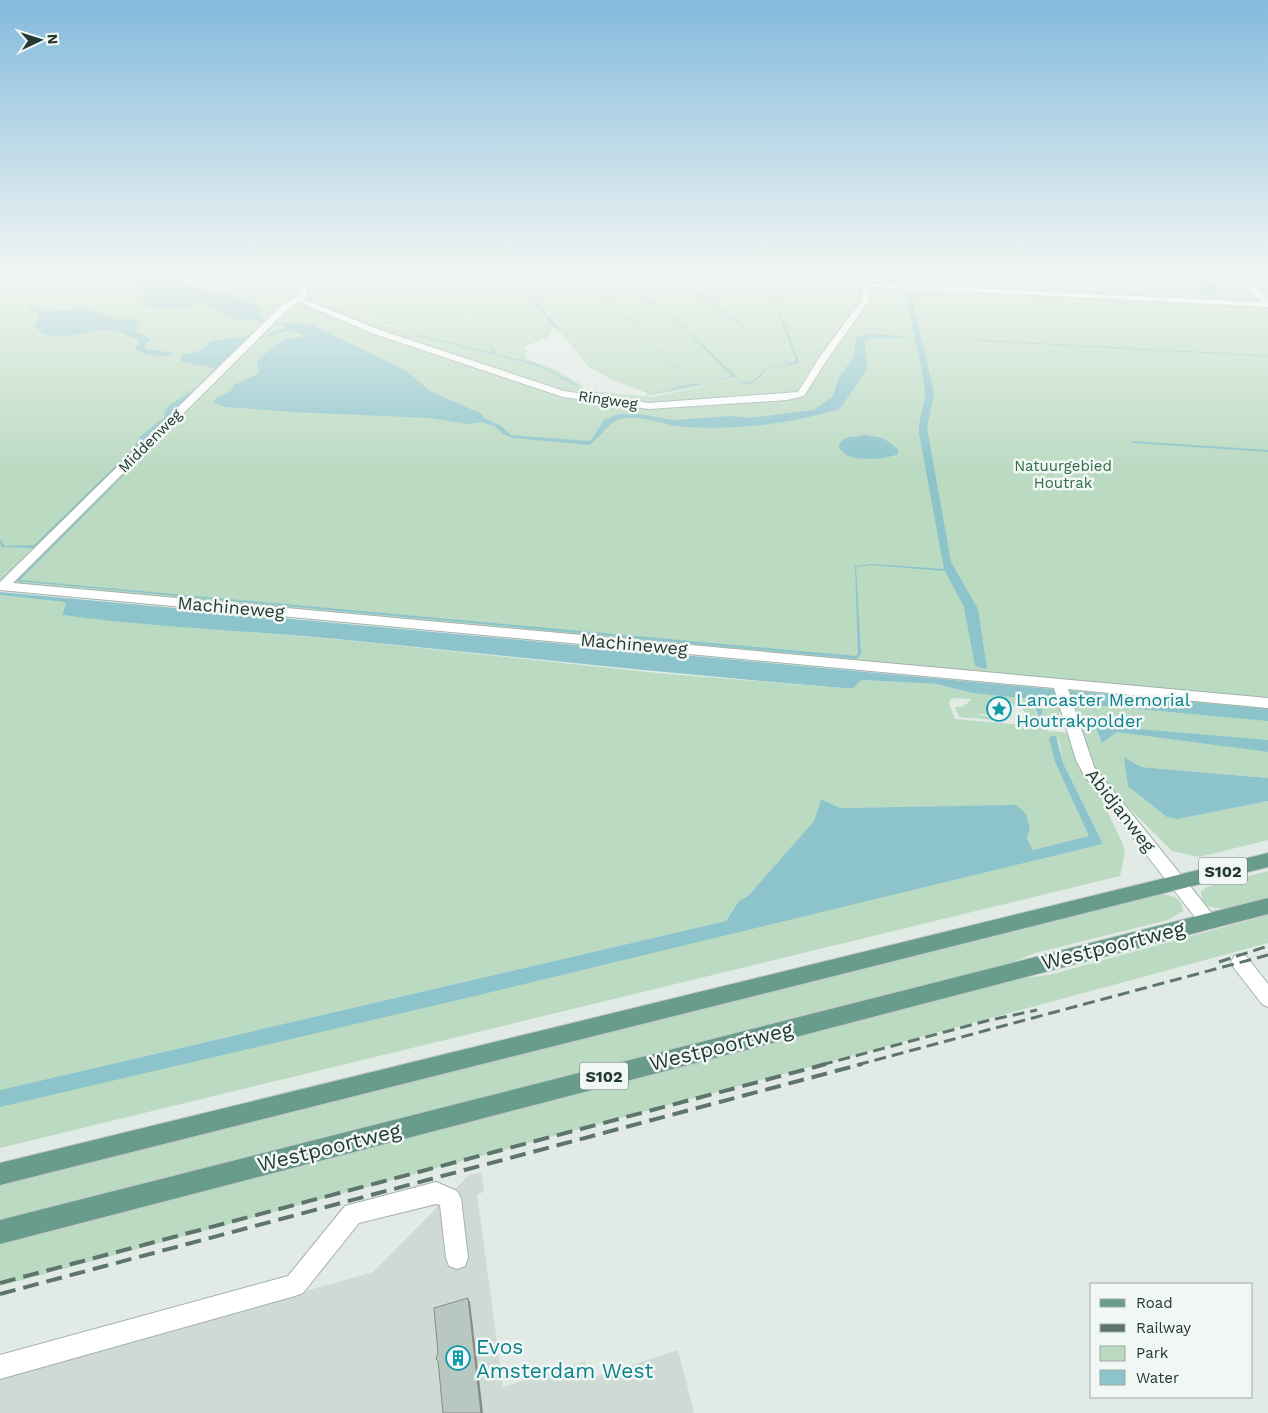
<svg xmlns="http://www.w3.org/2000/svg" width="1268" height="1413" viewBox="0 0 1268 1413" font-family="'Work Sans',sans-serif">
<rect width="100%" height="100%" fill="#e1eae5"/>
<path fill="#cfdad4" d="M 481,1172 L 484,1192 L 477,1194 L 503,1387 L 585,1361 L 589,1379 L 678,1350 L 694,1413 L 0,1413 L 0,1378 L 373,1272 L 469,1175 Z"/>
<g fill="#bbdac2" fill-rule="evenodd">
<path d="M 0,273 L 290,273 L 304,293 L 290,302 L 0,583 Z"/>
<path d="M 306,273 L 357,273 L 369,313 L 359,273 L 441,273 L 487,343 L 443,273 L 511,273 L 522,286 L 513,273 L 582,273 L 690,384 L 651,394 L 708,382 L 691,384 L 584,273 L 619,273 L 653,305 L 661,307 L 737,380 L 661,306 L 653,302 L 621,273 L 667,273 L 666,274 L 705,300 L 783,358 L 716,305 L 669,274 L 765,273 L 765,278 L 797,361 L 792,363 L 785,360 L 788,364 L 764,369 C 756,378 753,385 739,382 C 752,385 758,381 765,370 L 795,364 L 799,362 L 766,273 L 1268,273 L 1268,700 L 13,585 L 12,580 L 288,305 L 303,299 L 308,293 L 387,326 L 417,334 L 378,321 L 313,293 L 307,289 ZM 539,286 L 524,288 L 589,367 L 611,379 L 647,393 L 646,396 L 711,385 L 652,397 L 582,390 L 583,387 L 574,385 L 539,366 L 421,335 L 494,353 L 488,346 C 501,360 521,358 538,364 C 553,370 567,385 583,386 L 554,369 L 525,359 L 527,356 L 523,355 L 528,351 L 524,349 L 526,346 L 548,337 L 554,327 L 522,287 Z"/>
<path d="M 0,595 L 64,602 L 66,604 L 62,615 L 71,616 L 354,641 L 657,673 L 843,688 L 862,680 L 936,684 L 972,693 L 1031,699 L 1037,715 L 1043,715 L 1040,700 L 1060,703 L 1063,710 L 1059,713 L 1062,727 L 1021,723 L 1025,713 L 1021,705 L 1016,707 L 1006,699 L 987,698 L 1003,701 L 1011,707 L 1005,708 L 999,704 L 995,705 L 992,708 L 996,714 L 995,716 L 974,713 L 1004,721 L 959,717 L 955,707 L 963,707 L 972,699 L 951,698 L 949,703 L 955,719 L 1045,727 L 1048,731 L 1070,733 L 1102,794 L 1105,807 L 1122,842 L 1125,852 L 1120,876 L 0,1148 L 0,1106 L 1103,844 L 1063,763 L 1059,741 L 1054,735 L 1055,762 L 1090,836 L 1033,850 L 1027,838 L 1030,828 L 1026,814 L 985,806 L 840,808 L 821,799 L 814,821 L 748,896 L 739,901 L 726,921 L 0,1090 Z"/>
<path d="M 1069,688 L 1268,705 L 1268,740 L 1096,727 L 1268,752 L 1268,778 L 1141,767 L 1124,757 L 1178,819 L 1268,801 L 1268,840 L 1199,857 L 1172,851 L 1127,806 L 1116,799 L 1092,767 Z"/>
<path d="M 1268,871 L 1268,899 C 1252,903 1200,922 1201,891 L 1207,887 Z"/>
<path d="M 1159,894 C 1171,895 1182,897 1183,911 L 1168,920 L 1035,953 L 993,970 L 0,1224 L 0,1180 Z"/>
<path d="M 1268,915 L 1268,943 L 0,1286 L 0,1245 L 1000,981 L 1049,975 Z"/>
</g>
<g fill="#8dc4cb">
<path d="M 68,273 L 181,273 L 184,274 L 184,282 C 197,296 242,289 262,311 L 259,315 L 265,321 L 239,320 L 219,312 L 213,307 L 192,304 L 189,307 L 159,308 L 143,305 L 145,294 C 135,279 88,279 70,277 Z"/>
<path d="M 582,273 L 589,278 L 691,384 L 707,383 L 651,394 L 690,384 L 587,278 L 569,278 L 545,287 L 524,288 L 561,331 L 554,327 L 522,288 L 524,286 L 544,286 L 566,278 L 586,277 Z"/>
<path d="M 619,273 L 653,302 L 661,306 L 739,379 L 734,377 L 713,381 L 732,376 L 661,307 L 653,305 Z"/>
<path d="M 672,273 L 669,274 L 716,305 L 784,358 L 705,300 L 665,274 Z"/>
<path d="M 753,273 L 765,278 L 766,273 L 799,362 L 795,364 L 765,370 C 759,380 750,388 738,382 C 752,385 756,379 764,369 L 787,364 L 784,360 L 786,360 L 790,363 L 796,361 L 767,280 Z"/>
<path d="M 1180,273 C 1196,273 1207,276 1218,288 L 1216,293 L 1220,296 L 1205,297 L 1193,281 Z"/>
<path d="M 910,289 L 934,393 L 927,428 L 951,562 L 978,609 L 987,668 L 986,669 L 975,666 L 964,607 L 945,571 L 942,571 L 872,565 L 856,567 L 861,654 L 857,659 L 15,581 L 149,450 L 20,580 L 856,656 L 858,654 L 855,566 L 872,564 L 944,569 L 919,433 C 918,418 926,404 925,390 C 921,356 909,323 906,290 Z"/>
<path d="M 34,306 L 46,311 L 90,309 L 114,319 L 135,319 L 138,321 L 134,331 L 150,338 L 150,340 L 144,346 L 146,349 L 173,353 L 168,356 L 148,355 L 134,349 L 140,340 C 132,338 117,331 111,330 C 88,328 54,348 35,327 L 39,315 L 26,307 Z"/>
<path d="M 277,323 L 312,325 L 405,370 L 430,391 L 482,414 L 484,418 L 501,426 L 511,435 L 589,441 L 592,439 L 604,420 L 619,414 L 638,414 L 674,420 L 732,416 L 749,418 L 814,410 L 833,396 L 839,377 L 854,357 L 856,338 L 870,334 L 904,336 L 907,338 L 874,338 L 865,341 L 867,369 L 840,409 C 790,424 738,430 685,427 C 665,426 641,414 621,419 C 607,422 601,438 589,445 L 513,438 L 503,434 L 494,426 L 481,422 L 468,424 L 430,418 L 292,412 L 227,407 L 213,403 L 215,399 L 231,391 L 234,385 L 256,375 L 259,372 L 257,362 L 270,349 L 284,340 L 302,337 L 302,335 L 289,330 L 257,340 L 152,444 L 270,326 L 263,336 L 287,327 Z"/>
<path d="M 253,335 L 35,548 L 1,547 L 0,539 L 5,546 L 34,545 L 133,449 L 140,437 L 164,417 L 165,410 L 171,404 L 198,387 L 215,368 L 181,362 L 181,355 L 202,350 L 211,341 Z"/>
<path d="M 421,335 L 493,353 L 490,345 L 497,354 L 538,364 L 576,384 L 583,386 L 574,385 L 539,366 L 418,336 Z"/>
<path d="M 865,435 L 883,438 L 898,449 L 898,454 C 888,459 859,461 849,456 C 845,455 842,450 839,448 L 839,444 L 845,438 Z"/>
<path d="M 0,592 L 1268,709 L 1268,721 L 1041,700 L 1043,720 L 1040,719 L 1031,699 L 972,693 L 936,684 L 862,680 L 853,688 L 843,688 C 681,675 519,657 357,641 C 259,631 160,628 62,615 L 66,604 L 64,602 L 0,595 Z"/>
<path d="M 1104,726 L 1268,740 L 1268,752 L 1117,732 L 1102,743 L 1096,727 Z"/>
<path d="M 1051,736 L 1056,736 L 1063,763 L 1103,844 L 475,996 L 0,1107 L 0,1090 L 726,921 L 739,901 L 748,896 L 814,821 L 821,799 L 840,808 L 1016,805 L 1026,814 L 1030,828 L 1027,838 L 1033,850 L 1089,836 L 1055,762 L 1049,738 Z"/>
<path d="M 1124,757 L 1141,767 L 1268,778 L 1268,801 L 1178,819 L 1167,817 L 1128,786 Z"/>
</g>
<g fill="none" stroke-linecap="round" stroke-linejoin="round">
<g stroke="#8dc4cb" stroke-width="1">
<path d="M 940,286 L 1033,291"/>
<path d="M 1095,298 L 1127,300"/>
<path d="M 971,340 L 1268,356"/>
</g>
<path stroke="#8dc4cb" stroke-width="2" d="M 1132,442 L 1268,451"/>
<g stroke="#a4b1ac" stroke-width="2">
<g id="minor">
<path d="M 289,273 L 295,273 L 299,282 L 309,292 L 304,299 L 380,330 L 564,391 L 649,403 L 798,392 L 819,358 L 861,301 L 863,293 L 859,273 L 865,273 L 868,283 L 1262,302 L 1236,273 L 1244,273 L 1268,300 L 1268,307 L 869,287 L 869,301 L 826,361 L 804,396 L 787,400 L 649,409 L 563,397 L 374,334 L 299,302 L 289,308 L 13,583 L 1268,698 L 1268,708 L 1068,689 L 1094,767 L 1214,916 L 1216,921 L 1214,926 L 1208,929 L 1202,926 L 1084,775 L 1076,760 L 1054,688 L 0,590 L 0,582 L 283,304 L 300,295 Z"/>
<path d="M 1240,954 L 1246,956 L 1268,984 L 1268,1007 L 1262,1004 L 1234,968 L 1231,962 L 1234,956 Z"/>
<path d="M 436,1182 L 457,1191 L 461,1198 L 468,1258 L 465,1266 L 457,1269 L 449,1266 L 446,1258 L 440,1205 L 436,1204 L 359,1223 L 303,1293 L 295,1296 L 0,1379 L 0,1355 L 288,1276 L 345,1206 Z"/>
</g>
</g>
<g stroke="#c1c8c6" stroke-width="2">
<g id="major">
<path d="M 1268,853 L 1268,867 L 0,1185 L 0,1163 Z"/>
<path d="M 1268,898 L 1268,914 L 0,1244 L 0,1220 Z"/>
</g>
</g>
<use href="#minor" fill="#fff" fill-rule="evenodd"/>
<use href="#major" fill="#699c8d" fill-rule="evenodd"/>
<g stroke="#5d756d" stroke-width="3" stroke-dasharray="12 6" stroke-linecap="butt">
<path d="M 1219,962 L 1268,946"/>
<path d="M 821,1065 L 986,1021 L 1037,1010"/>
<path d="M 857,1065 L 1268,955"/>
</g>
<g stroke="#5d756d" stroke-width="4" stroke-dasharray="16 8" stroke-linecap="butt">
<path d="M 0,1283 L 826,1064"/>
<path d="M 0,1294 L 862,1064"/>
</g>
</g>
<path fill="#828b87" d="M 468,1298 L 470,1302 L 483,1413 L 481,1413 Z"/>
<path fill="#b9c7c1" stroke="#828b87" d="M 468,1298 L 481,1413 L 443,1413 L 438,1361 L 436,1359 L 438,1353 L 434,1308 Z"/>
<linearGradient id="sky" x2="0" y2="1"><stop stop-color="#83badc"/><stop offset="0.58" stop-color="#f2f6f3"/><stop offset="1" stop-color="#f2f6f3" stop-opacity="0"/></linearGradient>
<rect width="1268" height="471" fill="url(#sky)"/>
<defs>
<g id="sight-ring" transform="scale(1.25)"><circle r="9.5" fill="#f1f7f4" stroke="#0f9aa8" stroke-width="1.5"/><path d="M0-6L1.8-2.2L6-1.7L2.9 1.2L3.7 5.4L0 3.3L-3.7 5.4L-2.9 1.2L-6-1.7L-1.8-2.2Z" fill="#0f9aa8"/></g>
<g id="building-ring" transform="scale(1.25)"><circle r="9.5" fill="#f1f7f4" stroke="#0f9aa8" stroke-width="1.5"/><path d="M-4-6H4V6H1V3H-1V6H-4ZM-2.5-4.3h1.7v1.8h-1.7ZM.8-4.3h1.7v1.8H.8ZM-2.5-1h1.7V.8h-1.7ZM.8-1h1.7V.8H.8Z" fill="#0f9aa8"/></g>
</defs>
<g fill-rule="evenodd">
<use href="#sight-ring" x="999" y="709"/>
<use href="#building-ring" x="458" y="1358"/>
</g>
<g text-anchor="middle" dominant-baseline="central" stroke-width="5" stroke-linejoin="round" paint-order="stroke">
<g font-size="15" fill="#233932" stroke="#f1f7f4">
<text transform="translate(608 400) rotate(8)">Ringweg</text>
<text transform="translate(150 441) rotate(-45)">Middenweg</text>
</g>
<g font-size="15" fill="#306c45" stroke="#f1f7f4">
<text x="1063" y="466">Natuurgebied<tspan x="1063" dy="17">Houtrak</tspan></text>
</g>
<g fill="#f1f7f4" stroke="#61726c" stroke-width="1">
<rect x="1199" y="857.5" width="48" height="27" rx="4"/>
<rect x="580" y="1062.5" width="48" height="27" rx="4"/>
</g>
<g font-size="16" font-weight="bold" fill="#233932">
<text x="1223" y="871">S102</text>
<text x="604" y="1076">S102</text>
</g>
<g font-size="18" fill="#233932" stroke="#f1f7f4">
<text transform="translate(231 607) rotate(5)">Machineweg</text>
<text transform="translate(634 644) rotate(5)">Machineweg</text>
<text transform="translate(1121 810) rotate(52)">Abidjanweg</text>
</g>
<g font-size="18" fill="#0d838f" stroke="#f1f7f4" text-anchor="start">
<text x="1016" y="699">Lancaster Memorial<tspan x="1016" dy="21">Houtrakpolder</tspan></text>
</g>
<g font-size="21" fill="#233932" stroke="#f1f7f4">
<text transform="translate(1113 945) rotate(-14)">Westpoortweg</text>
<text transform="translate(721 1046) rotate(-14)">Westpoortweg</text>
<text transform="translate(329 1147) rotate(-14)">Westpoortweg</text>
</g>
<g font-size="21" fill="#0d838f" stroke="#f1f7f4" text-anchor="start">
<text x="476" y="1346">Evos<tspan x="476" dy="24">Amsterdam West</tspan></text>
</g>
</g>
<rect x="1090" y="1283" width="162" height="115" fill="#f1f7f4" stroke="#9faba6"/>
<rect x="1100" y="1299" width="25" height="8" fill="#699c8d" stroke="#9faba6"/>
<text x="1136" y="1308" font-size="15" fill="#233932">Road</text>
<rect x="1100" y="1324" width="25" height="8" fill="#5d756d" stroke="#9faba6"/>
<text x="1136" y="1333" font-size="15" fill="#233932">Railway</text>
<rect x="1100" y="1346" width="25" height="15" fill="#bbdac2" stroke="#9faba6"/>
<text x="1136" y="1358" font-size="15" fill="#233932">Park</text>
<rect x="1100" y="1370" width="25" height="15" fill="#8dc4cb" stroke="#9faba6"/>
<text x="1136" y="1383" font-size="15" fill="#233932">Water</text>
<g transform="translate(40 40) rotate(86)" stroke="#f1f7f4" stroke-width="4" paint-order="stroke">
<path d="M0-4L9 19L0 12L-9 19Z" fill="#233932"/>
<text y="-8" font-size="14" font-weight="bold" text-anchor="middle" fill="#233932">N</text>
</g>
</svg>
